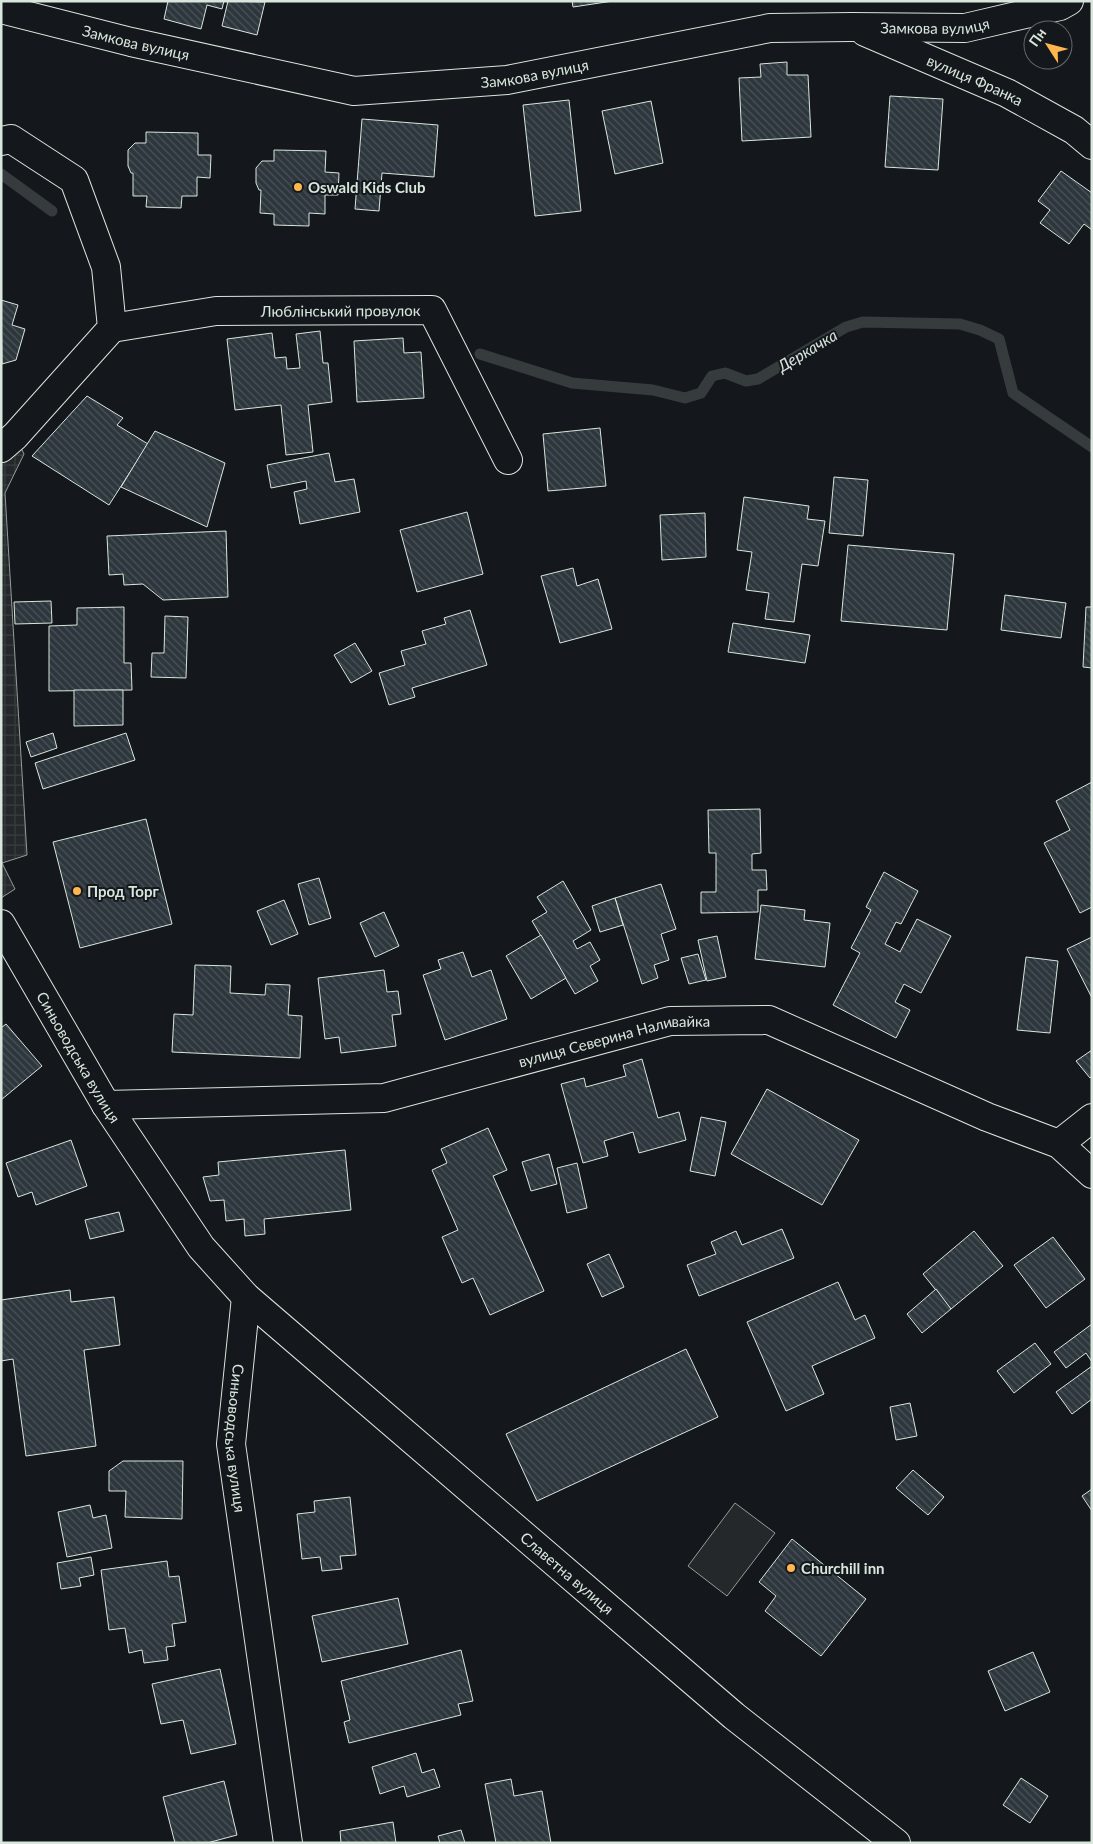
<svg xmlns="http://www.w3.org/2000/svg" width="1093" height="1844" viewBox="0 0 1093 1844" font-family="Lato,sans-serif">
<defs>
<pattern id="plaza-grid" width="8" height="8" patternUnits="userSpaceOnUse" patternTransform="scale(1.25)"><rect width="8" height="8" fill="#24282b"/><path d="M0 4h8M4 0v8" fill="none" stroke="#393d3f"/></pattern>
<pattern id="building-back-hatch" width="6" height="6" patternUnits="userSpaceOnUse" patternTransform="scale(1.25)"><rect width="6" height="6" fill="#2c363c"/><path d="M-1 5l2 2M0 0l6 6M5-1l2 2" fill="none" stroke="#4a5358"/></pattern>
</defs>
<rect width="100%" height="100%" fill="#14181c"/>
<path fill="#24282b" stroke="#939e99" d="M 735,1503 L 775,1533 L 727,1596 L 688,1566 Z"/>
<path fill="url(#plaza-grid)" stroke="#939e99" d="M 1,431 L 15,436 L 24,454 L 5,493 L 27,855 L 2,863 L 15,889 L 1,898 Z"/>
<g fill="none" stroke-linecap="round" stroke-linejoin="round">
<g stroke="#363b3e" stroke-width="11">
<path d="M 1,174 L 52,211"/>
<path d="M 480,354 L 572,383 L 653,390 L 685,398 L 701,393 L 712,376 L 725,373 L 746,381 L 758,379 L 846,327 L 863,322 L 960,324 L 980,330 L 999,339 L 1013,393 L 1092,447"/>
</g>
</g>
<g fill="url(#building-back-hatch)" stroke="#d8e6dc">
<path d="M 168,1 L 224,1 L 222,9 L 207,5 L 201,29 L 164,19 Z"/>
<path d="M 228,1 L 265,2 L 257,35 L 222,26 Z"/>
<path d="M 572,1 L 613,1 L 573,7 Z"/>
<path d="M 787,62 L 787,75 L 808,75 L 811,137 L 742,141 L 739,78 L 761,77 L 760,64 Z"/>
<path d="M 890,96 L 943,99 L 938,170 L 885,167 Z"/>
<path d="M 569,100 L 581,211 L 535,216 L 523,105 Z"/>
<path d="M 651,101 L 663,163 L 615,174 L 602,111 Z"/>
<path d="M 362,119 L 438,125 L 434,177 L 382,173 L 379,211 L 355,209 Z"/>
<path d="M 146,132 L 198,133 L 198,155 L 211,155 L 210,178 L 197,177 L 197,196 L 182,196 L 181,208 L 146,207 L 147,196 L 133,196 L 133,173 L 131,173 L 128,166 L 128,150 L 135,143 L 146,143 Z"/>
<path d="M 274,150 L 326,151 L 325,172 L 339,173 L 338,195 L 325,195 L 325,214 L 309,213 L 309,226 L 274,225 L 274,214 L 260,213 L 261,190 L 259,190 L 256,183 L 256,168 L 262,161 L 274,161 Z"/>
<path d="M 1061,171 L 1092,193 L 1092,230 L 1084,224 L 1069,244 L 1040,223 L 1050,210 L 1038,201 Z"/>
<path d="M 1,300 L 18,305 L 12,325 L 25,329 L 16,360 L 2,364 Z"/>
<path d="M 320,331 L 323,363 L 328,363 L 332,402 L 308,405 L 313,452 L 286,455 L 281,405 L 235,410 L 227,339 L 272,333 L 275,358 L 286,357 L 287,369 L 300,368 L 296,334 Z"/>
<path d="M 403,338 L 404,353 L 421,352 L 424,398 L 357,402 L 354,341 Z"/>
<path d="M 87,396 L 123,418 L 117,425 L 148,444 L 109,505 L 32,456 Z"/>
<path d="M 600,428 L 606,486 L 548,491 L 543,434 Z"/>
<path d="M 155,431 L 225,463 L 207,527 L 121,487 Z"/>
<path d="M 329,453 L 335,482 L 354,479 L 360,512 L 300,524 L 294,492 L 307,489 L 306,481 L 271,488 L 267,465 Z"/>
<path d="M 834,477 L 868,480 L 863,536 L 829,533 Z"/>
<path d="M 744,497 L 809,506 L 807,519 L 825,521 L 818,566 L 802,564 L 794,622 L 765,619 L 769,593 L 746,590 L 752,552 L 737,550 Z"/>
<path d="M 467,512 L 483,574 L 417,592 L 400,530 Z"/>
<path d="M 705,513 L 706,557 L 662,560 L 660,515 Z"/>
<path d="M 226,531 L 228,597 L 163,600 L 143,584 L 124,585 L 123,574 L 109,575 L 107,536 Z"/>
<path d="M 848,545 L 954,554 L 947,630 L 841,621 Z"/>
<path d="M 573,568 L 577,586 L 598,579 L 612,629 L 560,643 L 541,576 Z"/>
<path d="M 1005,595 L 1066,603 L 1061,638 L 1001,630 Z"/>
<path d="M 51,601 L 52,623 L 15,624 L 14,602 Z"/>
<path d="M 124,607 L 124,663 L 131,663 L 132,690 L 49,691 L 49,626 L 77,625 L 77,608 Z"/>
<path d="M 1086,607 L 1092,607 L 1092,668 L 1083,667 Z"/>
<path d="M 470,610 L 487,665 L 412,688 L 415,697 L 389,705 L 379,673 L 405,665 L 401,651 L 426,644 L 422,631 L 446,624 L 444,618 Z"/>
<path d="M 165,616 L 188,617 L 186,678 L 151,677 L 152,653 L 164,653 Z"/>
<path d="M 733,623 L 810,635 L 805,663 L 728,652 Z"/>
<path d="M 355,643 L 372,671 L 351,683 L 334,655 Z"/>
<path d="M 74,690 L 123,690 L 123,725 L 74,726 Z"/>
<path d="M 53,733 L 57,748 L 31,757 L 26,742 Z"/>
<path d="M 126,733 L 135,760 L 43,789 L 35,763 Z"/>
<path d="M 1092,782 L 1092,907 L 1080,913 L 1044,843 L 1070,830 L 1056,801 Z"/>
<path d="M 760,809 L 761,853 L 752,854 L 752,870 L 766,870 L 767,890 L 758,890 L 758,912 L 701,913 L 701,892 L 716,892 L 716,853 L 709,853 L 708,810 Z"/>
<path d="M 146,819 L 172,924 L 80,948 L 53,842 Z"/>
<path d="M 884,872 L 918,891 L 901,924 L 896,922 L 885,944 L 900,952 L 917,919 L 951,936 L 921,993 L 904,984 L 895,1002 L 910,1010 L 896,1038 L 833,1005 L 860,953 L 851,948 L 871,910 L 866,907 Z"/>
<path d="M 319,878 L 331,918 L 309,925 L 298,884 Z"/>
<path d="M 563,881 L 591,930 L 573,941 L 577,949 L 590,942 L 600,960 L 590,966 L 598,981 L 575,994 L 532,921 L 547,912 L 537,897 Z"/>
<path d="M 661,884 L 676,929 L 661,934 L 669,960 L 654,965 L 658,978 L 642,984 L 615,898 Z"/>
<path d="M 615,898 L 623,925 L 600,932 L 592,906 Z"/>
<path d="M 284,900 L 298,934 L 271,945 L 257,911 Z"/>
<path d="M 761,905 L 805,910 L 804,920 L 830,923 L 825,967 L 755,959 Z"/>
<path d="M 384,912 L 399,946 L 375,957 L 360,923 Z"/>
<path d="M 541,935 L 566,978 L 531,999 L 506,956 Z"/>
<path d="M 717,936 L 726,977 L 707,981 L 698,940 Z"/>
<path d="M 1092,937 L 1092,998 L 1067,949 Z"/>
<path d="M 463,952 L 472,977 L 491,970 L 507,1019 L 445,1040 L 423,975 L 441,969 L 438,960 Z"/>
<path d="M 698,954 L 706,980 L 689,984 L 681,958 Z"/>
<path d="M 1026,957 L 1058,961 L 1050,1033 L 1017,1030 Z"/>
<path d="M 195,965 L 231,966 L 230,993 L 265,995 L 266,984 L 290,985 L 288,1015 L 302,1016 L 300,1058 L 172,1052 L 174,1014 L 193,1015 Z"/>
<path d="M 384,970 L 387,992 L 398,991 L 401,1014 L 392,1015 L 396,1046 L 341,1053 L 339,1037 L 325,1039 L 318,978 Z"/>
<path d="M 6,1024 L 42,1066 L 1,1100 L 1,1028 Z"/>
<path d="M 1092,1050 L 1092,1076 L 1090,1078 L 1076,1061 Z"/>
<path d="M 642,1059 L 658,1118 L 679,1112 L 686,1140 L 639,1153 L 633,1132 L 604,1141 L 608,1156 L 583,1163 L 561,1084 L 584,1078 L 586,1087 L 626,1076 L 623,1065 Z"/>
<path d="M 767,1089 L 859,1140 L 822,1205 L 731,1154 Z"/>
<path d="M 701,1117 L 726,1122 L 715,1176 L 690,1171 Z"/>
<path d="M 488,1128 L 507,1170 L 493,1176 L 544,1291 L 490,1315 L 473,1278 L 462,1283 L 442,1237 L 458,1230 L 432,1170 L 447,1163 L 441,1149 Z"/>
<path d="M 71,1140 L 87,1186 L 36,1205 L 32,1192 L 18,1197 L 6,1163 Z"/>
<path d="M 345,1150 L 351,1210 L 264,1219 L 265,1234 L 245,1236 L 244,1219 L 226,1221 L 224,1200 L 210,1201 L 203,1177 L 219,1175 L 218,1162 Z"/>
<path d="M 549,1154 L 557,1184 L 531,1191 L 522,1162 Z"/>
<path d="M 577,1163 L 587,1208 L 567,1213 L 557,1168 Z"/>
<path d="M 119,1212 L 124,1231 L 90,1239 L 85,1220 Z"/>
<path d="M 782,1229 L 794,1258 L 699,1296 L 687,1265 L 716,1254 L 711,1242 L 736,1231 L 742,1245 Z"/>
<path d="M 974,1231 L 1003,1266 L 951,1309 L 923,1274 Z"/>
<path d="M 1053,1237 L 1085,1279 L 1046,1308 L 1014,1265 Z"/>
<path d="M 609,1254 L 624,1287 L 602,1297 L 587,1264 Z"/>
<path d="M 838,1282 L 855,1320 L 865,1315 L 875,1338 L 812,1366 L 824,1394 L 786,1411 L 747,1322 Z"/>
<path d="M 936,1289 L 951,1309 L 922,1333 L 907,1314 Z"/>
<path d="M 70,1290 L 71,1302 L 114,1297 L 120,1345 L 84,1350 L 96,1446 L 26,1456 L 13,1359 L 1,1361 L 1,1300 Z"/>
<path d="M 1092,1324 L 1092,1362 L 1086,1353 L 1066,1368 L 1054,1352 Z"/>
<path d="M 1035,1343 L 1051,1364 L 1014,1393 L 997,1371 Z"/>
<path d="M 686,1349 L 718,1417 L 537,1501 L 506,1434 Z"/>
<path d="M 1092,1366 L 1092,1399 L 1072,1414 L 1056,1392 Z"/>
<path d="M 910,1403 L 917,1436 L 896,1440 L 890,1407 Z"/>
<path d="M 123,1461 L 183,1461 L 182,1519 L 125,1517 L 126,1491 L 109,1491 L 109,1471 Z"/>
<path d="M 913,1470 L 944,1497 L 928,1515 L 896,1488 Z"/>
<path d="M 1092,1489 L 1092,1511 L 1082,1496 Z"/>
<path d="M 350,1497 L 356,1555 L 340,1556 L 342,1569 L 322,1571 L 320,1557 L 302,1559 L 297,1514 L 315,1512 L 314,1501 Z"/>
<path d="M 90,1505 L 93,1518 L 106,1515 L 112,1548 L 67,1557 L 58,1512 Z"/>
<path d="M 792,1539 L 866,1599 L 821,1656 L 765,1611 L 776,1596 L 759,1582 Z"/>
<path d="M 91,1557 L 94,1575 L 79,1578 L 81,1586 L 61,1589 L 57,1563 Z"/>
<path d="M 167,1561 L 169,1577 L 179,1576 L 186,1622 L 172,1624 L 175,1646 L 166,1647 L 168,1660 L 144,1663 L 142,1650 L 129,1653 L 125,1628 L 109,1630 L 101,1570 Z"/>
<path d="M 398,1598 L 408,1644 L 322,1662 L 312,1616 Z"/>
<path d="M 461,1650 L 473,1701 L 458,1704 L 461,1715 L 349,1743 L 344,1722 L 350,1720 L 341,1681 Z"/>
<path d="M 1033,1652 L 1050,1692 L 1005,1711 L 988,1671 Z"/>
<path d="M 220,1669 L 236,1744 L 191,1754 L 183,1720 L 161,1724 L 152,1684 Z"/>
<path d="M 416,1753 L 422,1773 L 434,1769 L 440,1787 L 407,1797 L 404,1786 L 380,1794 L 372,1767 Z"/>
<path d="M 1021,1778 L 1048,1796 L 1030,1823 L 1003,1805 Z"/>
<path d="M 511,1779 L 514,1796 L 542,1791 L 551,1843 L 496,1843 L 485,1784 Z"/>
<path d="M 224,1781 L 237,1835 L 207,1843 L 175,1843 L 163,1797 Z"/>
<path d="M 393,1822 L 396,1843 L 341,1843 L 340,1831 Z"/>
<path d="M 461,1830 L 465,1843 L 440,1843 L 438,1836 Z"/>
</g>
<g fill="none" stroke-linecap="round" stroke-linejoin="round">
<g stroke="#d8e6dc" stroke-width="30">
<g id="minor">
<path id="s1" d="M 1,9 L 131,42 L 354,91 L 507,80 L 770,28 L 852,27 L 965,28 L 1060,6 L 1069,1"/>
<path id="s2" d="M 865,32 L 1007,93 L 1074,130 L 1092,145"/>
<path d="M 1,141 L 11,139 L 74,180 L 106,267 L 112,328 L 15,436 L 1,448"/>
<path id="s3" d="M 112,328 L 216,311 L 432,310 L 508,460"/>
<path id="s4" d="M 106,1105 L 384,1098 L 670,1021 L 769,1020 L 987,1117 L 1059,1144 L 1092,1174"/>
<path d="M 1059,1144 L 1092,1118"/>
<path id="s5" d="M 246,1297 L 231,1444 L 288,1843"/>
</g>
</g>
<g stroke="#d8e6dc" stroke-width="30">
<g id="secondary">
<path id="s6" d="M 1,924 L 106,1105 L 201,1247 L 246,1297 L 734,1716 L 896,1843"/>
</g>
</g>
<use href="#minor" stroke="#14181c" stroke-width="28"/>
<use href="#secondary" stroke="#14181c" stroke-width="28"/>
</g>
<g fill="#ffb74d" stroke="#14181c" stroke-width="2">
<circle cx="298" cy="187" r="5"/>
<circle cx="77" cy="891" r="5"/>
<circle cx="791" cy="1568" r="5"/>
</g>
<g text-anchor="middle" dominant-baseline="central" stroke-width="4" stroke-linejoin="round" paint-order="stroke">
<g font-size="15" fill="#d8e6dc" stroke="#14181c">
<text stroke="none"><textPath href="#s1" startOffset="949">Замкова вулиця</textPath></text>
<text stroke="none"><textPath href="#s1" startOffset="139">Замкова вулиця</textPath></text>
<text stroke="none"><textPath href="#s1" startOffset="544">Замкова вулиця</textPath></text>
<text stroke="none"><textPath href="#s2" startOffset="120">вулиця Франка</textPath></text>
<text stroke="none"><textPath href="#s3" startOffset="230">Люблінський провулок</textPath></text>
<text stroke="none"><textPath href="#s4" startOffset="516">вулиця Северина Наливайка</textPath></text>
<text stroke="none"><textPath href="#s6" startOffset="154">Синьоводська вулиця</textPath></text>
<text stroke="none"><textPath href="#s5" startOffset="142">Синьоводська вулиця</textPath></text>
<text stroke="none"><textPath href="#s6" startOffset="871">Славетна вулиця</textPath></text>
</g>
<g font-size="15" font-weight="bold" fill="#d8e6dc" stroke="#14181c" text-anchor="start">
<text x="308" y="187">Oswald Kids Club</text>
<text x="87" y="891">Прод Торг</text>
<text x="801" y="1568">Churchill inn</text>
</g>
<g font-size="16" font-style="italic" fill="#d8e6dc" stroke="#14181c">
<text transform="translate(807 350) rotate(-31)">Деркачка</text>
</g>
</g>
<rect width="1093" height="1844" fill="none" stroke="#d8e6dc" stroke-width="5"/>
<g transform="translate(1048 45) rotate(306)"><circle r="24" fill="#14181c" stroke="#626a69"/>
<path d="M0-4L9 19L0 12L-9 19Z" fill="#ffb74d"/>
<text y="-8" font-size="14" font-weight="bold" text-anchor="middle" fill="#d8e6dc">Пн</text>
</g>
</svg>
